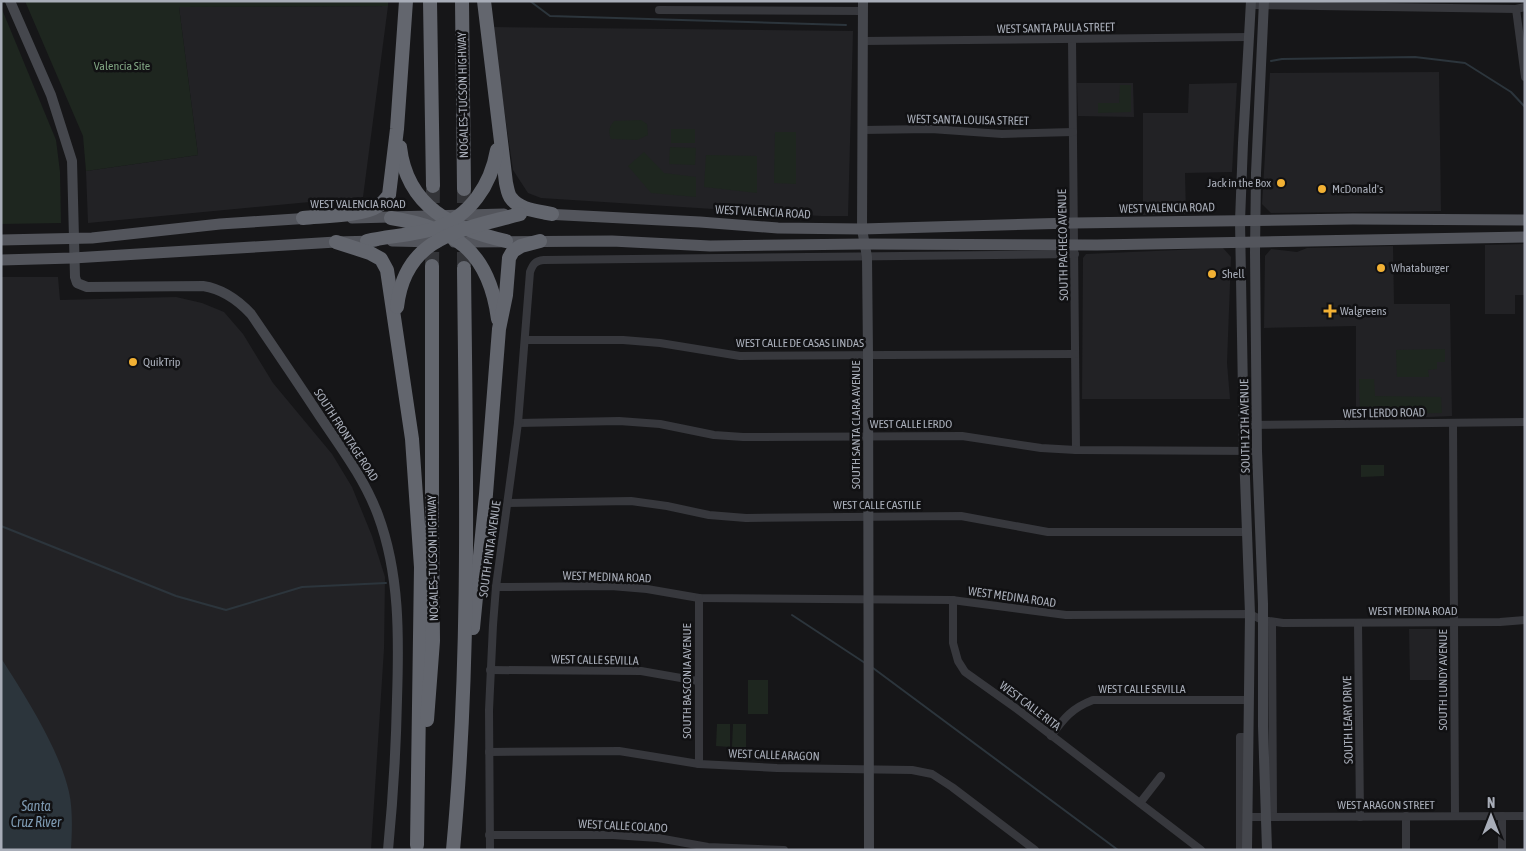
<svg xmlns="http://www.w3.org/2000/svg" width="1526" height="851" viewBox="0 0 1526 851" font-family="'Asap Condensed',sans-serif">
<rect width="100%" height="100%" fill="#161618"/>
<g fill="#222225">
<path d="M 388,6 L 363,197 L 88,223 L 86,171 L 198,155 L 179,7 Z"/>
<path d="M 492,27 L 853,31 L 848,216 L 821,216 L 541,198 L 528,193 L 513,170 Z"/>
<path d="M 1439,72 L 1441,211 L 1271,213 L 1262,204 L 1270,73 Z"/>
<path d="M 1077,83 L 1133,83 L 1134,117 L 1078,116 Z"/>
<path d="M 1237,83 L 1232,172 L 1185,173 L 1186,214 L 1143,215 L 1143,113 L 1188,113 L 1189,84 Z"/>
<path d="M 1525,244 L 1525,295 L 1515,295 L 1515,314 L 1485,314 L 1485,245 Z"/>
<path d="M 1393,246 L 1394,304 L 1450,304 L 1452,416 L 1356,420 L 1356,326 L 1264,328 L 1265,256 L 1271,249 L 1297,252 L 1307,248 Z"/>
<path d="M 1223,248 L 1231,257 L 1227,363 L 1230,399 L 1082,399 L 1083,258 L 1086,254 Z"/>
<path d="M 1,277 L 58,277 L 60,300 L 176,297 L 202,303 L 224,312 L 243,334 L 273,383 L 332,454 L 352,487 L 372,536 L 385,577 L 384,649 L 371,850 L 1,850 Z"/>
<path d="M 1409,629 L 1446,629 L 1447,680 L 1410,680 Z"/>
</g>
<g fill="#1e261f">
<path d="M 25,1 L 388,1 L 388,6 L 179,7 L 198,155 L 86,171 L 83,136 Z"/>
<path d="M 1,7 L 56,140 L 60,172 L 61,223 L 1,224 Z"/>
<path d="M 1120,85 L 1131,85 L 1131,112 L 1098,113 L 1098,103 L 1119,103 Z"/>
<path d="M 641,120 L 647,124 L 648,135 L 637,140 L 611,139 C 608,131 609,127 614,121 Z"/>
<rect x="671" y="129" width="24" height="14"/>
<path d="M 775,132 L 796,132 L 796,184 L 774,183 Z"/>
<path d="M 670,147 L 696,148 L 695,165 L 669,164 Z"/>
<path d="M 644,152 L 664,173 L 696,177 L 696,197 L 651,193 L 628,166 Z"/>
<path d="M 706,155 L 757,156 L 757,193 L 704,187 Z"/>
<path d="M 1445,349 L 1445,362 L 1437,362 L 1437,369 L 1428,370 L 1429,377 L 1397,377 L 1396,350 Z"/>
<path d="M 1359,379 L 1374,379 L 1375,396 L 1441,397 L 1442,413 L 1360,414 Z"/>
<path d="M 1361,465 L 1384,465 L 1384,476 L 1361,477 Z"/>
<rect x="748" y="680" width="20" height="34"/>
<path d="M 717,724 L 730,724 L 730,747 L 716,746 Z"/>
<path d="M 733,724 L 746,724 L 746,747 L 732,747 Z"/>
</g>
<path fill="#2c353c" d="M 1,658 C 25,696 59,748 69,792 C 73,810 72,831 71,850 L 1,850 Z"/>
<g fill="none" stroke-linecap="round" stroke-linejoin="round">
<g stroke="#2c353c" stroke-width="2">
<path d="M 530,1 L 550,16 L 846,25"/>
<path d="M 1271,61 L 1282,59 L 1415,57 L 1465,63 L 1511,92 L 1525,107"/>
<path d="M 1,526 L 176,596 L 226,610 L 302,587 L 386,583"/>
<path d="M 792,615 L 865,663"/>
<path d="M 873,668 L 1118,850"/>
</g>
<g stroke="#333438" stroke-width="14" stroke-dasharray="14 7" stroke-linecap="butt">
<path d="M 464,189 L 464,268"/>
<path d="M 432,266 L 433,186"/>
</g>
<g stroke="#37383d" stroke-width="8">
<path d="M 1251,5 L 1516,9 L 1525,7"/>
<path d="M 1516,9 L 1525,77"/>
<path d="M 659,10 L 863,11"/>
<path d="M 1072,39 L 1076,450"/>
<path d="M 863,41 L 1249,37"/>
<path d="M 862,130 L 931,129 L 1002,134 L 1073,132"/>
<path d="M 525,340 L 623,340 L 660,343 L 740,356 L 1075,354"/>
<path d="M 518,423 L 619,421 L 660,424 L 714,435 L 743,437 L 962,436 L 1041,448 L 1076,450 L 1257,451"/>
<path d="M 1453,424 L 1455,816"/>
<path d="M 1244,425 L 1525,422"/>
<path d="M 508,503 L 631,501 L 667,506 L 709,515 L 746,518 L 961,516 L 1048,532 L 1247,532"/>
<path d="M 496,587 L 611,586 L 647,589 L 699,598 L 952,600 L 1066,615 L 1250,614 L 1262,620 L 1283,623 L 1500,622 L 1525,620"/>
<path d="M 699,598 L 699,764"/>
<path d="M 953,600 L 953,643 L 958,661 L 965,672 L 1017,709 L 1201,850"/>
<path d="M 1272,622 L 1273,817"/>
<path d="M 1358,623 L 1360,817"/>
<path d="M 490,670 L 641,671 L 698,681"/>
<path d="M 1051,736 C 1064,718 1072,708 1093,700 L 1248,700"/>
<path d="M 489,752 L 619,751 L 699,764 L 777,768 L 912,770 L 932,774 L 952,787 L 1035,850"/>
<path d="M 1140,803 L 1161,776"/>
<path d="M 1406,816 L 1406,850"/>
<path d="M 1502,816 L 1502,850"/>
<path d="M 1247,817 L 1525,816"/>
<path d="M 489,835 L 613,835 L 658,838 L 708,847 L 784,850"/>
<path d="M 490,850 L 489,710 L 493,625 L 496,587 L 518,423 L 530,272 C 533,264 535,261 544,260 L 1075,254"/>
<path d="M 1240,850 L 1240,737 L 1247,737"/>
</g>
<g stroke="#45474d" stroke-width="10">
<path d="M 10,1 L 51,95 L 72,161 L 75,277 L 77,283 L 87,287 L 203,286 C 223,289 238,300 251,314 C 275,349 298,383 321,418 C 342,449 365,480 378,515 C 400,574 399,638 397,699 C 396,749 393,799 388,850"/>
<path d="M 863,1 L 862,229 L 867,257 L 868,354 L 869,850"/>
<path d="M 1264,1 L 1256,173 L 1255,252 L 1257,451 L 1263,604 L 1263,726 L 1267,850"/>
<path d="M 1247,850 L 1250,614 L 1244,451 L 1240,221 L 1243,143 L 1251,1"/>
</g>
<g stroke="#53555c" stroke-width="11">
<path d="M 545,214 L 700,222 L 778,228 L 862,229 L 1073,223 L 1353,219 L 1525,220"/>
<path d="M 352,218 L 504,214"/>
<path d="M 1,240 L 92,238 L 220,224 L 311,218"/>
<path d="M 392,241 L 438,242"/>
<path d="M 454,242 L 612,241 L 710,246 L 864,244 L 1097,245 L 1525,237"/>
<path d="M 1,260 L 73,258 L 336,242 L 376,241"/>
</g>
<g stroke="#63666e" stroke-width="14">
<path d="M 430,1 L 433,186"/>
<path d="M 462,1 L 464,189"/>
<path d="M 484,1 L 506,183 C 507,187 508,195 511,198 C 519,210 539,211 552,214"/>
<path d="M 400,147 C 407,207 453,229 506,241"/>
<path d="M 303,218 C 322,216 363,216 378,206 C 383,203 386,199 389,195 L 397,129 L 406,1"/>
<path d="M 391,218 C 455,228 489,251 498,319"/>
<path d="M 367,241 C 388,236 416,235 436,228 C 470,216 491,185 497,150"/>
<path d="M 336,242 L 370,253 L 381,259 L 387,270 L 412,439 L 421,567 L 417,845"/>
<path d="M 397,307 C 405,235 462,230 520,214"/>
<path d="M 473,628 L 486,494 L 499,329 L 506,295 L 509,258 L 513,251 L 521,246 L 540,241"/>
<path d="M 427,720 L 433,641 L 432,531 L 432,266"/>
<path d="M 453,850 C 471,657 466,462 464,268"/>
</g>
</g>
<g fill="#f2b134" stroke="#111113" stroke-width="2">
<circle cx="1281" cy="183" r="5"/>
<circle cx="1322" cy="189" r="5"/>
<circle cx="1381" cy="268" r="5"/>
<circle cx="1212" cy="274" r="5"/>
<path d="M1327.5 303.5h5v5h5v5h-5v5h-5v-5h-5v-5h5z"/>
<circle cx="133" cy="362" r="5"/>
</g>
<g text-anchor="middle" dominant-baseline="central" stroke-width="5" stroke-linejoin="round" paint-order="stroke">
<g font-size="12" fill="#a8adb8" stroke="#111113">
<text transform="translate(1056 28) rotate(-1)">WEST SANTA PAULA STREET</text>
<text transform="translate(463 95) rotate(-91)">NOGALES–TUCSON HIGHWAY</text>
<text transform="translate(968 120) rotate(1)">WEST SANTA LOUISA STREET</text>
<text x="358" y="204">WEST VALENCIA ROAD</text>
<text transform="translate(1167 208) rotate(-1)">WEST VALENCIA ROAD</text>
<text transform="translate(763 212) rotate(3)">WEST VALENCIA ROAD</text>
<text transform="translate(1063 245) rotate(-91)">SOUTH PACHECO AVENUE</text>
<text x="800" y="343">WEST CALLE DE CASAS LINDAS</text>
<text transform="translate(1384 413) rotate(-1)">WEST LERDO ROAD</text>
<text x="911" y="424">WEST CALLE LERDO</text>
<text transform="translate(856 425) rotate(-90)">SOUTH SANTA CLARA AVENUE</text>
<text transform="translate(1245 426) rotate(-91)">SOUTH 12TH AVENUE</text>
<text transform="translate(346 435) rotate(57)">SOUTH FRONTAGE ROAD</text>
<text x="877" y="505">WEST CALLE CASTILE</text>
<text transform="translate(490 549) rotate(-82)">SOUTH PINTA AVENUE</text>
<text transform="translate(433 558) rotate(-91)">NOGALES–TUCSON HIGHWAY</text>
<text transform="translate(607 577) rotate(2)">WEST MEDINA ROAD</text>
<text transform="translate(1012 597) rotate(8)">WEST MEDINA ROAD</text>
<text x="1413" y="611">WEST MEDINA ROAD</text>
<text transform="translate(595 660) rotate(1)">WEST CALLE SEVILLA</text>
<text transform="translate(1443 680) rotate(-90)">SOUTH LUNDY AVENUE</text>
<text transform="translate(687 681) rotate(-90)">SOUTH BASCONIA AVENUE</text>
<text x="1142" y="689">WEST CALLE SEVILLA</text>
<text transform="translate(1030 706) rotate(37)">WEST CALLE RITA</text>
<text transform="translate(1348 720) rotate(-91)">SOUTH LEARY DRIVE</text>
<text transform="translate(774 755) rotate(2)">WEST CALLE ARAGON</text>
<text x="1386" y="805">WEST ARAGON STREET</text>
<text transform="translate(623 826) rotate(3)">WEST CALLE COLADO</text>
</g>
<g font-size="12" fill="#7fa381" stroke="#111113">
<text x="122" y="66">Valencia Site</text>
</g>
<g font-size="12" fill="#a8adb8" stroke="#111113" text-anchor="start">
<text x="1271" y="183" text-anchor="end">Jack in the Box</text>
<text x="1332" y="189">McDonald's</text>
<text x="1391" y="268">Whataburger</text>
<text x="1222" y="274">Shell</text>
<text x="1340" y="311">Walgreens</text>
<text x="143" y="362">QuikTrip</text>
</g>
<g font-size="14" font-style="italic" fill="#7f9bb3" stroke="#111113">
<text x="36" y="806">Santa<tspan x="36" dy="16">Cruz River</tspan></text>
</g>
</g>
<rect width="1526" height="851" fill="none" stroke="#a8adb8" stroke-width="5"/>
<g transform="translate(1491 816)" stroke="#111113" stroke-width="4" paint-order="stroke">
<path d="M0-4L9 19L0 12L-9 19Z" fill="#a8adb8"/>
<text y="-8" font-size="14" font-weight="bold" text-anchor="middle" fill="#a8adb8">N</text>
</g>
</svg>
